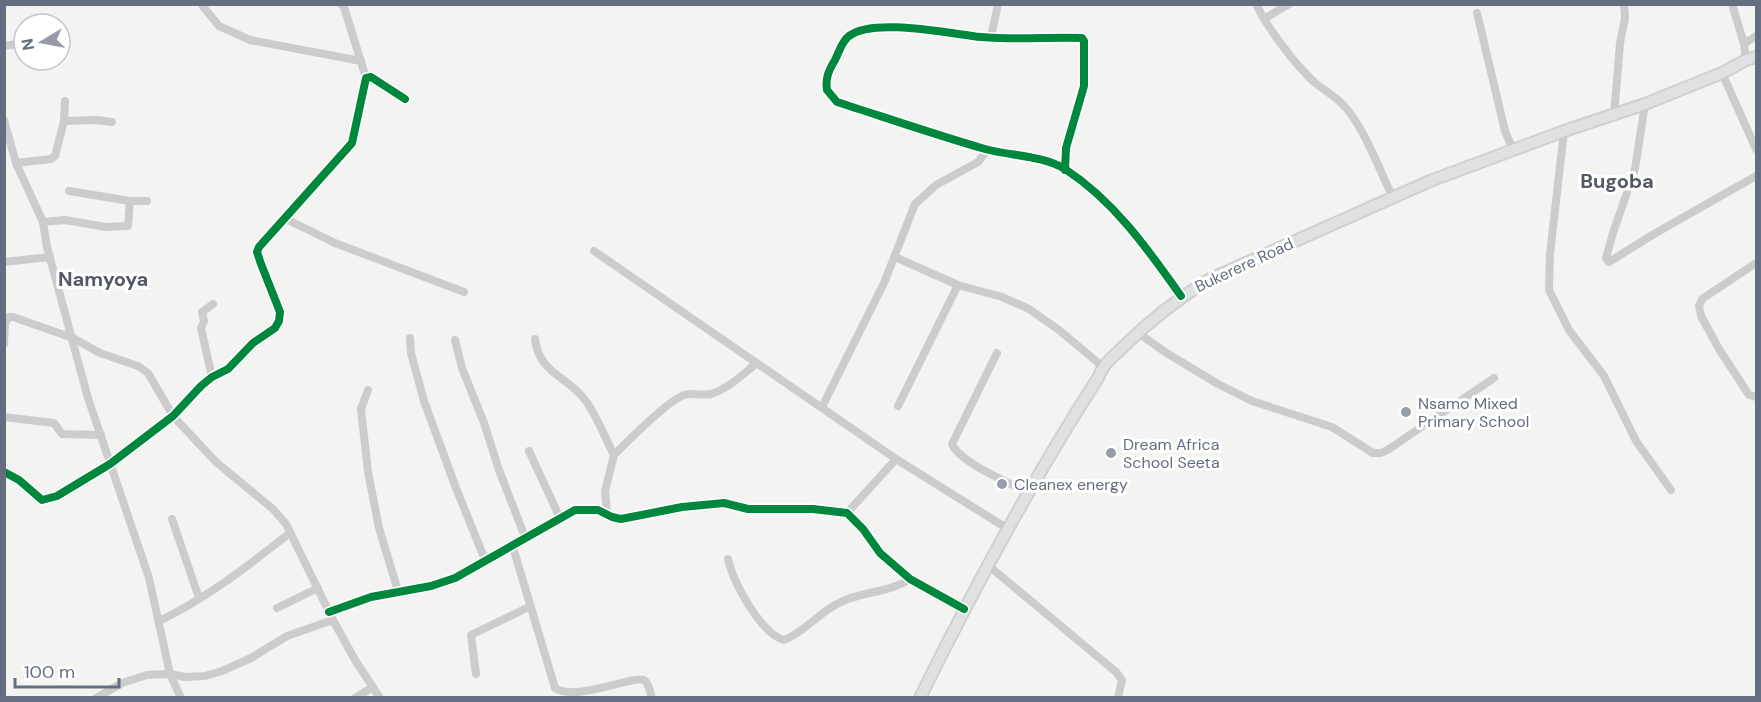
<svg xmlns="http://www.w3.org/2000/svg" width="1761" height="702" viewBox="0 0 1761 702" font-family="'DM Sans',sans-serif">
<rect width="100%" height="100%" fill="#f3f4f2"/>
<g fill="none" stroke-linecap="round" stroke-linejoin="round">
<g stroke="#d0d0d1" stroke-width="14">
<path id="secondary" d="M 920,698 C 974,588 1032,480 1098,378 C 1103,364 1111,359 1121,349 C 1148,322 1177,299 1210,279 L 1430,181 L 1564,131 L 1645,104 L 1722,73 L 1746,60 L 1756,57"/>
</g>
<g stroke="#cccccd" stroke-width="8">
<path d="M 201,4 L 219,26 L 250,40 L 361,61"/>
<path d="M 341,4 L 344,7 L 366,78"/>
<path d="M 1256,4 C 1268,29 1294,63 1314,82 C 1325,91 1337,97 1346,108 C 1365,130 1380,171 1393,198"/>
<path d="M 1732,4 L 1744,44"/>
<path d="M 1477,13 L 1505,131 L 1513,150"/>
<path d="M 1264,19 L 1289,4"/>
<path d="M 991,37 L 998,4"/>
<path d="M 4,46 L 24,43"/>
<path d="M 1746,60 L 1744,44 L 1756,36"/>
<path d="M 1722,73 L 1756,149"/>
<path d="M 1645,104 L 1635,169 L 1613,233 L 1606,258 L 1609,262 L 1654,234 L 1756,176"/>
<path d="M 1614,115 L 1620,43 L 1625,18 L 1624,4"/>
<path d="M 4,120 L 16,163 L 43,222 L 47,247 L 88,398 L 149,578 L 170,674 L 181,698"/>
<path d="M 64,121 L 97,120 L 112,122"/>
<path d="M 1564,131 L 1550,254 L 1549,290 L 1569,330 L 1604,376 L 1636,441 L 1671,490"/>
<path d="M 16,163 L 51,159 L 55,156 L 64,121 L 65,101"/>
<path d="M 1065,170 L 1066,148 L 1084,86 L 1084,41 L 1082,38 C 1048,37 1014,40 981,37 C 951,34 873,17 849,36 C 842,41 839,52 835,60 C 829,70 825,78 827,90 L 837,102 C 887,118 936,135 985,149 C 1010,156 1042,155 1065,169 C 1114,201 1147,248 1181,296"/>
<path d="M 69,191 L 130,201"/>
<path d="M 284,218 L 335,243 L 464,292"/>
<path d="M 43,222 L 65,220 L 106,227 L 128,226 L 130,201 L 147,201"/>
<path d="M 594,251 L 896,459 L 1008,529"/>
<path d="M 895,257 L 958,285 L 1002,297 L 1029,309 L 1059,330 L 1102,366"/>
<path d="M 4,262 L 50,257"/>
<path d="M 1756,263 L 1702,299 L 1699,306 L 1701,316 L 1719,349 L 1749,395 L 1756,397"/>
<path d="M 1137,332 L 1165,352 L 1218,384 L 1252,401 L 1332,427 L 1373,453 L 1381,453 L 1389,449 L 1494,378"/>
<path d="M 410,338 L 411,353 L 424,401 L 456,488 L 485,560"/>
<path d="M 535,339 C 539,374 568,376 586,401 C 598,418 605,438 614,455 L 605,491 L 607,514"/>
<path d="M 455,340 L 462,368 L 484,423 L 499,470 L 525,537"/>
<path d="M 4,344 L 5,323 L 9,317 L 13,317 L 73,338 L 100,353 L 138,366 L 148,373 L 173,416 L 216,462 L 273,509 L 286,524 L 333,620 L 355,660 L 380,698"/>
<path d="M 997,353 L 952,444 C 959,462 1012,485 1030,493"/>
<path d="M 212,377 L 201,328 L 204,321 L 202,312 L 213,304"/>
<path d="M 368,390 L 361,409 L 368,472 L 379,528 L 398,591"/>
<path d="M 898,406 L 958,285"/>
<path d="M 822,407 L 884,283 L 915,204 L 936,185 L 978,162 L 987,150"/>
<path d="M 4,417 L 54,423 L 62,434 L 101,435"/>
<path d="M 529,451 L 560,518"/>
<path d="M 614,455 C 627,442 667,401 684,395 C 692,392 702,396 711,394 C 728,389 743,374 757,363"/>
<path d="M 4,472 L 19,480 L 42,500 L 57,496 L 110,464 L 173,416 L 201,386 L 212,377 L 228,369 L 253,343 L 275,328 L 279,321 L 280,312 L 261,264 L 257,252 L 259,247 L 352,143 L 366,78 L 371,77 L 405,99"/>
<path d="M 847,513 L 896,459"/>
<path d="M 172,519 L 199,598"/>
<path d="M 512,544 L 555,688 C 575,702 634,675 644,680 C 649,683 650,692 652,698"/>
<path d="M 728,559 C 733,582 761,634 784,640 C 803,633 817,615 835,605 C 858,591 887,594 910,579"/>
<path d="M 989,566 L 1116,672 L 1122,680 L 1118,698"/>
<path d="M 277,608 L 318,588"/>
<path d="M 329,612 L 371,597 L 431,586 L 455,578 L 575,510 L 598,510 L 612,517 L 621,519 L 682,507 L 724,503 L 748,509 L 813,509 L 847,513 L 863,529 L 880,553 L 910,579 L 964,609"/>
<path d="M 159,621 C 206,599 249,565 290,533"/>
<path d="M 476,674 L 471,635 L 531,606"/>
<path d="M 96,698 L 122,683 L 147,675 L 170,674 L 185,677 L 205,676 L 222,671 L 251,658 L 287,636 L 333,620"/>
<path d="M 355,698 L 373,687"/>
</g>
<use href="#secondary" stroke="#dfe0e1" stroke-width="10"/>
<g stroke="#fff" stroke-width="11">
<g id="cycleway">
<path d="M 1065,170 L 1066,148 L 1084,86 L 1084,41 L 1082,38 C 1048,37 1014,40 981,37 C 951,34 873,17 849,36 C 842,41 839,52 835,60 C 829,70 825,78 827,90 L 837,102 C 887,118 936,135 985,149 C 1010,156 1042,155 1065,169 C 1114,201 1147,248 1181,296"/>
<path d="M 4,472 L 19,480 L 42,500 L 57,496 L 110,464 L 173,416 L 201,386 L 212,377 L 228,369 L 253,343 L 275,328 L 279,321 L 280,312 L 261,264 L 257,252 L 259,247 L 352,143 L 366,78 L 371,77 L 405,99"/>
<path d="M 329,612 L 371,597 L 431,586 L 455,578 L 575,510 L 598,510 L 612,517 L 621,519 L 682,507 L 724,503 L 748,509 L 813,509 L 847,513 L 863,529 L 880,553 L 910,579 L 964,609"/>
</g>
</g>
<use href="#cycleway" stroke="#00873e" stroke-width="8"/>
</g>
<g fill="#979ca9" stroke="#fff" stroke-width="2">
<circle cx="1406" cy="412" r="6"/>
<circle cx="1111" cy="453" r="6"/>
<circle cx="1002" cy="484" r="6"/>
</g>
<g text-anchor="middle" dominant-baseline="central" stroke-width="6" stroke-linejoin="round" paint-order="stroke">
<g font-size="16" fill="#656d81" stroke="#fff">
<text transform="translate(1244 265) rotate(-25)">Bukerere Road</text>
</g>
<g font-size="16" fill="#656d81" stroke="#fff" text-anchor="start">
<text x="1418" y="403">Nsamo Mixed<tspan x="1418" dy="18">Primary School</tspan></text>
<text x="1123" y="444">Dream Africa<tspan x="1123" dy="18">School Seeta</tspan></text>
<text x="1014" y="484">Cleanex energy</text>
</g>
<g font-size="20" font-weight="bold" fill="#525866" stroke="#fff">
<text x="1617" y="181">Bugoba</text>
<text x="103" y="279">Namyoya</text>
</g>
</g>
<rect width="1761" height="702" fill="none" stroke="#656d81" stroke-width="12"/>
<g transform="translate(42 42) rotate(260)"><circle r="28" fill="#ffffff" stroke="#c1c5cd" stroke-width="1.5"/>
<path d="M0-4.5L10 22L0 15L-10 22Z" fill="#979ca9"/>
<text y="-9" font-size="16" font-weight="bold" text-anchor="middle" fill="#656d81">N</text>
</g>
<path d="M15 678v9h104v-9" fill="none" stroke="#656d81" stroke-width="3"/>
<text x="24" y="678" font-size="18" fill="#656d81" stroke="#ffffff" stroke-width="4.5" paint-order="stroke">100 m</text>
</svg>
